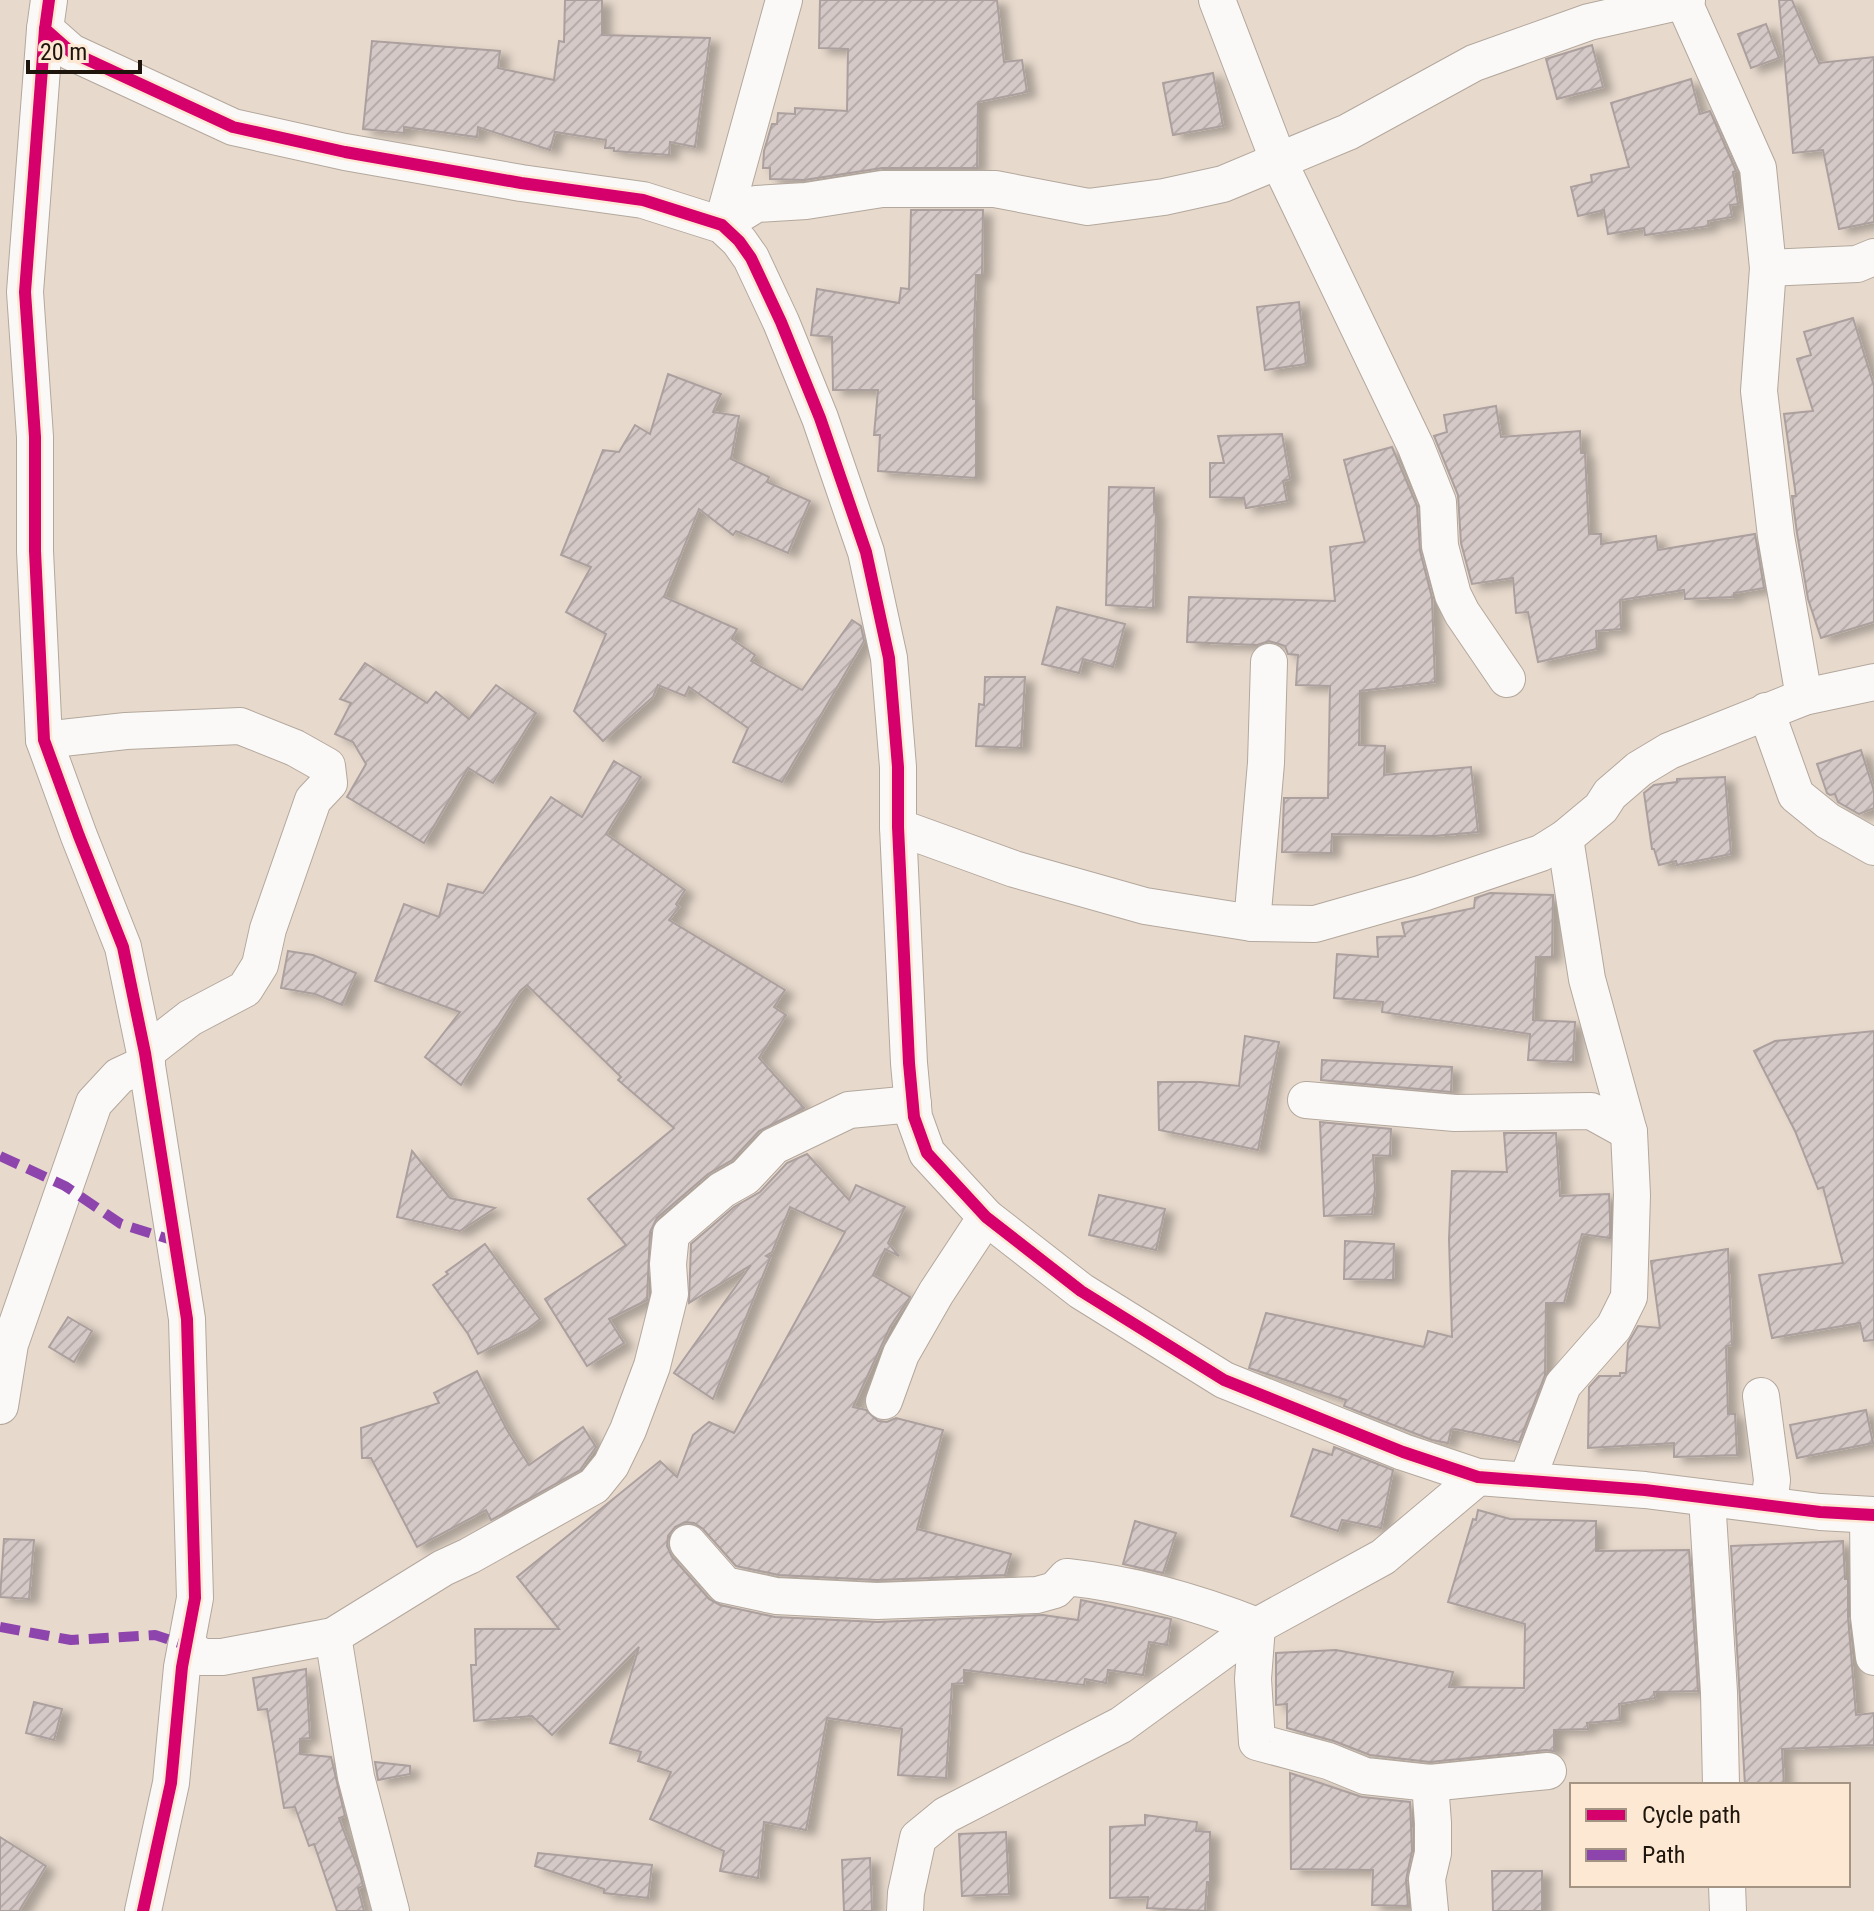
<svg xmlns="http://www.w3.org/2000/svg" width="1874" height="1911" viewBox="0 0 1874 1911" font-family="'Roboto Condensed',sans-serif">
<defs>
<pattern id="building-hatch" width="6" height="6" patternUnits="userSpaceOnUse" patternTransform="scale(2)"><rect width="6" height="6" fill="#d5c9c7"/><path d="M-1 1l2-2M0 6l6-6M5 7l2-2" fill="none" stroke="#b6acaa"/></pattern>
<filter id="shadow"><feDropShadow dx="9" dy="5" stdDeviation="4" flood-color="#0004"/></filter>
</defs>
<rect width="100%" height="100%" fill="#e7d9cc"/>
<g fill="url(#building-hatch)" stroke="#aca09e" stroke-width="2" filter="url(#shadow)">
<path d="M 565,0 L 602,0 L 602,35 L 710,38 L 695,147 L 670,142 L 669,155 L 614,151 L 614,148 L 605,148 L 606,140 L 555,132 L 550,150 L 478,127 L 477,137 L 404,127 L 404,133 L 363,129 L 372,41 L 500,51 L 498,68 L 554,80 L 559,41 L 564,42 Z"/>
<path d="M 820,0 L 997,0 L 1004,62 L 1022,60 L 1027,92 L 978,102 L 977,168 L 882,168 L 804,180 L 770,179 L 770,168 L 763,168 L 764,151 L 772,124 L 777,124 L 778,113 L 795,114 L 795,108 L 847,111 L 848,49 L 819,48 Z"/>
<path d="M 1779,0 L 1792,0 L 1819,63 L 1874,57 L 1874,222 L 1839,229 L 1823,150 L 1793,153 Z"/>
<path d="M 1766,24 L 1779,58 L 1751,68 L 1738,34 Z"/>
<path d="M 1592,45 L 1603,87 L 1557,99 L 1546,59 Z"/>
<path d="M 1213,73 L 1223,126 L 1173,135 L 1163,83 Z"/>
<path d="M 1691,79 L 1700,114 L 1710,111 L 1736,171 L 1733,172 L 1738,204 L 1730,205 L 1732,217 L 1708,221 L 1709,226 L 1645,235 L 1644,228 L 1608,234 L 1604,210 L 1578,216 L 1571,187 L 1592,182 L 1591,175 L 1629,167 L 1611,103 Z"/>
<path d="M 911,210 L 983,210 L 982,275 L 976,275 L 974,329 L 973,399 L 976,399 L 976,478 L 878,471 L 880,435 L 874,435 L 878,390 L 833,390 L 832,337 L 811,335 L 817,289 L 899,303 L 901,288 L 909,289 Z"/>
<path d="M 1299,302 L 1306,364 L 1265,370 L 1257,307 Z"/>
<path d="M 1853,318 L 1874,386 L 1874,622 L 1821,638 L 1808,599 L 1797,533 L 1792,496 L 1796,496 L 1784,414 L 1813,411 L 1797,359 L 1811,355 L 1804,332 Z"/>
<path d="M 668,374 L 721,394 L 713,412 L 739,416 L 731,459 L 769,477 L 767,482 L 810,501 L 788,553 L 736,531 L 733,535 L 699,509 L 664,597 L 737,629 L 732,639 L 755,655 L 751,661 L 802,690 L 852,620 L 861,626 L 864,641 L 782,782 L 733,762 L 748,728 L 689,687 L 685,696 L 658,685 L 653,697 L 603,741 L 574,711 L 606,634 L 566,612 L 591,567 L 561,555 L 603,450 L 619,452 L 635,425 L 650,434 Z"/>
<path d="M 1496,406 L 1501,437 L 1580,431 L 1581,453 L 1585,453 L 1589,534 L 1601,534 L 1601,544 L 1656,536 L 1658,550 L 1755,534 L 1764,588 L 1734,593 L 1734,597 L 1685,599 L 1684,590 L 1620,600 L 1621,629 L 1596,631 L 1597,649 L 1538,662 L 1528,612 L 1516,613 L 1513,578 L 1472,584 L 1461,543 L 1458,495 L 1434,436 L 1447,432 L 1444,415 Z"/>
<path d="M 1282,434 L 1290,479 L 1283,481 L 1287,501 L 1246,508 L 1244,498 L 1210,497 L 1210,463 L 1224,463 L 1218,436 Z"/>
<path d="M 1392,447 L 1417,506 L 1420,551 L 1432,598 L 1435,682 L 1360,691 L 1359,745 L 1385,746 L 1384,775 L 1471,767 L 1478,832 L 1434,836 L 1332,834 L 1331,853 L 1282,852 L 1284,798 L 1328,798 L 1330,686 L 1296,685 L 1298,655 L 1288,654 L 1285,646 L 1279,644 L 1269,641 L 1257,645 L 1187,642 L 1189,597 L 1335,601 L 1330,547 L 1365,542 L 1344,460 Z"/>
<path d="M 1109,487 L 1154,488 L 1154,512 L 1156,512 L 1153,608 L 1106,605 Z"/>
<path d="M 1057,607 L 1125,624 L 1113,667 L 1083,659 L 1079,673 L 1042,664 Z"/>
<path d="M 365,663 L 427,703 L 436,692 L 469,719 L 496,685 L 536,713 L 493,783 L 468,768 L 424,843 L 347,797 L 366,764 L 353,742 L 335,734 L 351,703 L 340,699 Z"/>
<path d="M 985,677 L 1025,677 L 1021,748 L 976,746 L 979,704 L 984,705 Z"/>
<path d="M 1861,750 L 1874,791 L 1874,808 L 1859,814 L 1838,802 L 1835,794 L 1830,795 L 1827,793 L 1817,764 Z"/>
<path d="M 614,761 L 641,777 L 606,834 L 685,890 L 676,904 L 679,907 L 669,920 L 785,990 L 774,1007 L 786,1015 L 759,1058 L 804,1108 L 759,1131 L 732,1160 L 708,1174 L 657,1218 L 650,1232 L 647,1300 L 609,1319 L 624,1343 L 587,1366 L 545,1299 L 626,1245 L 588,1199 L 674,1128 L 618,1080 L 621,1077 L 527,985 L 520,991 L 461,1085 L 425,1057 L 460,1012 L 375,981 L 404,904 L 439,917 L 448,884 L 483,893 L 551,797 L 582,817 Z"/>
<path d="M 1725,777 L 1731,854 L 1677,865 L 1676,861 L 1659,865 L 1654,849 L 1652,849 L 1644,793 L 1654,785 L 1677,782 L 1677,779 Z"/>
<path d="M 1490,893 L 1553,895 L 1552,957 L 1536,957 L 1533,1020 L 1575,1022 L 1573,1062 L 1528,1060 L 1530,1034 L 1382,1012 L 1383,1002 L 1334,998 L 1337,954 L 1378,957 L 1377,937 L 1405,936 L 1402,923 L 1474,908 L 1475,898 Z"/>
<path d="M 288,951 L 313,955 L 356,973 L 342,1005 L 315,994 L 281,988 Z"/>
<path d="M 1874,1031 L 1874,1340 L 1864,1341 L 1860,1323 L 1772,1338 L 1759,1275 L 1843,1263 L 1823,1187 L 1818,1189 L 1795,1131 L 1754,1051 L 1775,1041 Z"/>
<path d="M 1245,1036 L 1279,1042 L 1258,1150 L 1159,1130 L 1158,1082 L 1200,1082 L 1239,1086 Z"/>
<path d="M 1322,1060 L 1452,1067 L 1451,1092 L 1321,1080 Z"/>
<path d="M 1320,1122 L 1391,1129 L 1390,1156 L 1373,1155 L 1375,1189 L 1372,1214 L 1324,1216 Z"/>
<path d="M 1504,1133 L 1556,1133 L 1560,1196 L 1609,1194 L 1610,1217 L 1610,1238 L 1582,1234 L 1564,1303 L 1546,1303 L 1545,1375 L 1519,1442 L 1455,1429 L 1451,1430 L 1448,1443 L 1432,1440 L 1344,1406 L 1346,1400 L 1249,1368 L 1266,1313 L 1424,1347 L 1428,1331 L 1452,1337 L 1449,1239 L 1452,1171 L 1507,1172 Z"/>
<path d="M 412,1151 L 450,1198 L 495,1208 L 460,1231 L 397,1217 Z"/>
<path d="M 807,1154 L 849,1200 L 856,1185 L 905,1207 L 888,1243 L 899,1256 L 885,1249 L 873,1275 L 910,1297 L 890,1327 L 853,1407 L 866,1410 L 878,1421 L 887,1422 L 896,1418 L 943,1430 L 917,1529 L 1011,1554 L 1005,1575 L 877,1580 L 779,1575 L 736,1566 L 703,1529 L 694,1523 L 685,1522 L 675,1527 L 668,1536 L 667,1546 L 672,1557 L 709,1599 L 720,1605 L 775,1617 L 878,1622 L 1043,1615 L 1078,1620 L 1081,1600 L 1171,1619 L 1167,1645 L 1149,1642 L 1143,1675 L 1108,1670 L 1106,1683 L 1085,1679 L 1084,1685 L 964,1670 L 964,1683 L 952,1684 L 946,1778 L 898,1775 L 902,1729 L 827,1718 L 806,1830 L 764,1822 L 758,1878 L 720,1871 L 724,1851 L 650,1819 L 671,1772 L 638,1761 L 641,1752 L 610,1743 L 639,1647 L 552,1735 L 532,1716 L 474,1721 L 471,1665 L 476,1665 L 475,1629 L 559,1629 L 517,1577 L 660,1461 L 677,1477 L 693,1435 L 709,1422 L 734,1433 L 845,1232 L 790,1207 L 772,1252 L 766,1256 L 770,1258 L 713,1399 L 674,1373 L 751,1265 L 689,1303 L 691,1244 L 734,1207 L 760,1192 L 787,1163 Z"/>
<path d="M 1099,1195 L 1165,1209 L 1156,1250 L 1089,1235 Z"/>
<path d="M 1345,1241 L 1394,1244 L 1393,1280 L 1344,1279 Z"/>
<path d="M 485,1244 L 540,1319 L 526,1330 L 478,1354 L 468,1334 L 433,1285 L 448,1274 L 446,1272 Z"/>
<path d="M 1728,1249 L 1732,1345 L 1726,1346 L 1728,1414 L 1735,1414 L 1737,1455 L 1674,1457 L 1674,1443 L 1588,1448 L 1589,1387 L 1599,1376 L 1620,1376 L 1620,1373 L 1626,1373 L 1628,1343 L 1638,1326 L 1660,1328 L 1651,1261 Z"/>
<path d="M 68,1317 L 92,1331 L 74,1362 L 49,1347 Z"/>
<path d="M 477,1371 L 507,1430 L 529,1465 L 583,1427 L 596,1447 L 580,1470 L 491,1520 L 486,1510 L 417,1547 L 371,1458 L 362,1458 L 361,1428 L 439,1403 L 434,1393 Z"/>
<path d="M 1866,1410 L 1873,1443 L 1797,1458 L 1790,1425 Z"/>
<path d="M 1334,1447 L 1393,1470 L 1381,1528 L 1342,1520 L 1338,1531 L 1291,1516 L 1313,1449 L 1332,1455 Z"/>
<path d="M 1478,1510 L 1510,1519 L 1596,1521 L 1596,1551 L 1689,1550 L 1698,1691 L 1654,1692 L 1655,1698 L 1619,1704 L 1620,1720 L 1587,1723 L 1588,1729 L 1554,1730 L 1554,1751 L 1546,1750 L 1430,1762 L 1370,1755 L 1334,1741 L 1287,1728 L 1287,1704 L 1276,1705 L 1276,1653 L 1336,1650 L 1453,1672 L 1449,1687 L 1524,1688 L 1525,1624 L 1448,1602 L 1473,1519 L 1476,1520 Z"/>
<path d="M 1135,1521 L 1176,1533 L 1163,1573 L 1123,1564 Z"/>
<path d="M 4,1539 L 34,1540 L 29,1599 L 0,1597 Z"/>
<path d="M 1843,1541 L 1845,1579 L 1848,1579 L 1848,1617 L 1856,1715 L 1874,1713 L 1874,1745 L 1782,1749 L 1784,1785 L 1745,1785 L 1731,1546 Z"/>
<path d="M 306,1669 L 310,1738 L 300,1739 L 300,1754 L 331,1757 L 345,1816 L 339,1818 L 360,1874 L 363,1886 L 358,1888 L 364,1911 L 337,1911 L 314,1844 L 309,1846 L 295,1807 L 284,1808 L 267,1709 L 258,1710 L 253,1678 Z"/>
<path d="M 34,1702 L 62,1709 L 54,1740 L 26,1733 Z"/>
<path d="M 375,1762 L 410,1766 L 410,1774 L 378,1780 Z"/>
<path d="M 1290,1773 L 1362,1797 L 1410,1802 L 1412,1851 L 1406,1880 L 1408,1906 L 1372,1905 L 1373,1870 L 1291,1869 Z"/>
<path d="M 1145,1815 L 1197,1822 L 1196,1831 L 1210,1832 L 1210,1882 L 1207,1882 L 1205,1911 L 1147,1908 L 1148,1897 L 1110,1898 L 1110,1827 L 1145,1825 Z"/>
<path d="M 1006,1832 L 1009,1894 L 962,1896 L 959,1834 Z"/>
<path d="M 0,1837 L 46,1866 L 19,1911 L 0,1911 Z"/>
<path d="M 538,1853 L 652,1865 L 648,1898 L 604,1893 L 604,1889 L 535,1866 Z"/>
<path d="M 870,1858 L 872,1911 L 844,1911 L 842,1860 Z"/>
<path d="M 1492,1871 L 1542,1871 L 1542,1911 L 1493,1911 Z"/>
</g>
<g fill="none" stroke-linecap="round" stroke-linejoin="round">
<g stroke="#b3a89d" stroke-width="38">
<g id="minor">
<path d="M 49,0 L 45,29 L 71,52 L 233,127 L 345,152 L 521,183 L 643,200 L 722,225 L 739,241 L 751,258 L 781,322 L 820,418 L 866,552 L 889,658 L 898,767 L 898,827 L 909,1063 L 914,1117 L 927,1153 L 986,1217 L 1081,1291 L 1224,1380 L 1403,1452 L 1478,1477 L 1645,1490 L 1820,1512 L 1874,1515"/>
<path d="M 1217,0 L 1279,162 L 1416,447 L 1438,502 L 1440,546 L 1453,595 L 1462,613 L 1507,679"/>
<path d="M 1683,0 L 1758,168 L 1768,268 L 1857,264 L 1874,257"/>
<path d="M 45,29 L 25,292 L 35,437 L 35,551 L 44,740 L 79,836 L 123,947 L 145,1053 L 187,1319 L 195,1598 L 182,1667 L 171,1783 L 143,1911"/>
<path d="M 722,225 L 756,204 L 806,201 L 882,189 L 995,189 L 1088,207 L 1164,197 L 1223,184 L 1348,132 L 1474,63 L 1589,22 L 1687,0"/>
<path d="M 722,225 L 784,0"/>
<path d="M 1768,268 L 1759,391 L 1776,536 L 1804,697"/>
<path d="M 1766,711 L 1796,795 L 1828,821 L 1874,847"/>
<path d="M 44,740 L 126,731 L 240,726 L 295,748 L 327,766 L 329,783 L 313,800 L 268,929 L 260,965 L 245,989 L 190,1018 L 145,1053"/>
<path d="M 898,827 L 1014,869 L 1145,906 L 1252,923 L 1315,924 L 1420,894 L 1541,853 L 1565,838 L 1601,808 L 1610,794 L 1639,769 L 1669,751 L 1804,697 L 1874,682"/>
<path d="M 1252,923 L 1266,763 L 1269,662"/>
<path d="M 1306,1100 L 1455,1113 L 1591,1111 L 1629,1132"/>
<path d="M 1761,1396 L 1772,1480 L 1769,1505"/>
<path d="M 884,1401 L 901,1354 L 936,1293 L 986,1217"/>
<path d="M 0,1406 L 10,1344 L 94,1103 L 119,1076 L 147,1063"/>
<path d="M 1527,1480 L 1563,1385 L 1614,1327 L 1629,1297 L 1632,1195 L 1629,1132 L 1587,979 L 1565,838"/>
<path d="M 1707,1498 L 1719,1692 L 1721,1785"/>
<path d="M 1868,1515 L 1869,1617 L 1874,1657"/>
<path d="M 688,1543 L 725,1585 L 776,1596 L 877,1601 L 1037,1595 L 1055,1590 L 1067,1577 C 1132,1584 1196,1602 1257,1626 L 1253,1679 L 1257,1742 L 1328,1761 L 1365,1776 L 1430,1783 L 1548,1771"/>
<path d="M 333,1636 L 356,1777 L 391,1911"/>
<path d="M 188,1646 L 201,1657 L 222,1657 L 333,1636 L 443,1568 L 469,1556 L 594,1486 L 611,1465 L 628,1430 L 652,1366 L 670,1294 L 668,1264 L 671,1234 L 722,1190 L 745,1177 L 774,1146 L 849,1110 L 913,1104"/>
<path d="M 1430,1783 L 1433,1823 L 1433,1853 L 1427,1879 L 1430,1911"/>
<path d="M 1727,1885 L 1728,1911"/>
<path d="M 905,1911 L 906,1893 L 918,1838 L 946,1815 L 1121,1725 L 1257,1626 L 1383,1557 L 1478,1477"/>
</g>
</g>
<use href="#minor" stroke="#fbf9f7" stroke-width="36"/>
<g stroke="#8e44ad" stroke-width="10" stroke-dasharray="20 10" stroke-linecap="butt">
<path d="M 0,1156 L 65,1186 L 121,1224 L 175,1241"/>
<path d="M 0,1627 L 71,1640 L 155,1635 L 188,1646"/>
</g>
<g stroke="#fde8d3" stroke-width="17">
<g id="cycleway">
<path d="M 49,0 L 45,29 L 71,52 L 233,127 L 345,152 L 521,183 L 643,200 L 722,225 L 739,241 L 751,258 L 781,322 L 820,418 L 866,552 L 889,658 L 898,767 L 898,827 L 909,1063 L 914,1117 L 927,1153 L 986,1217 L 1081,1291 L 1224,1380 L 1403,1452 L 1478,1477 L 1645,1490 L 1820,1512 L 1874,1515"/>
<path d="M 45,29 L 25,292 L 35,437 L 35,551 L 44,740 L 79,836 L 123,947 L 145,1053 L 187,1319 L 195,1598 L 182,1667 L 171,1783 L 143,1911"/>
</g>
</g>
<use href="#cycleway" stroke="#d6006c" stroke-width="12"/>
</g>
<rect x="1570" y="1783" width="280" height="104" fill="#fde8d3" stroke="#a49483" stroke-width="2"/>
<rect x="1586" y="1809" width="40" height="12" fill="#d6006c" stroke="#a49483" stroke-width="2"/>
<text x="1642" y="1823" font-size="24" fill="#1e150c">Cycle path</text>
<rect x="1586" y="1849" width="40" height="12" fill="#8e44ad" stroke="#a49483" stroke-width="2"/>
<text x="1642" y="1863" font-size="24" fill="#1e150c">Path</text>
<path d="M28 60v12h112v-12" fill="none" stroke="#1e150c" stroke-width="4"/>
<text x="40" y="60" font-size="24" fill="#1e150c" stroke="#fde8d3" stroke-width="6" paint-order="stroke">20 m</text>
</svg>
